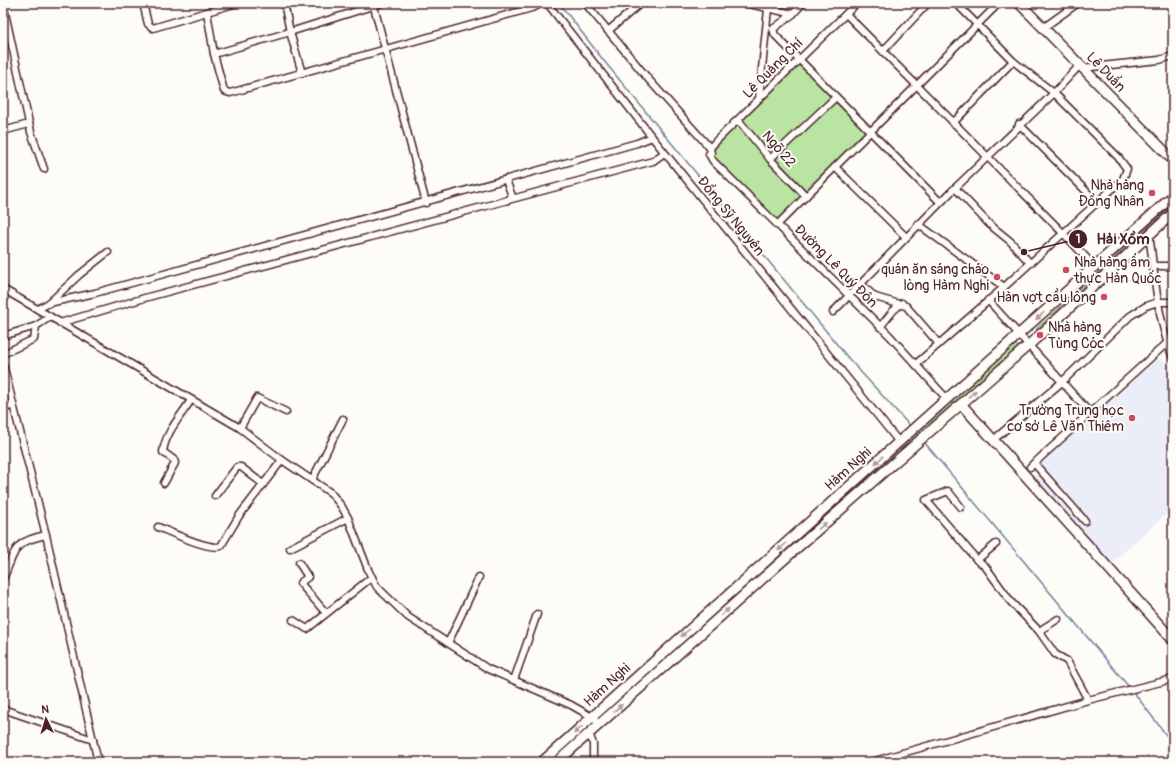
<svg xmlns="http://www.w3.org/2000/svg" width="1176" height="765" viewBox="0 0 1176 765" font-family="Pangolin,sans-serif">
<rect width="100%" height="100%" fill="#fdfcf7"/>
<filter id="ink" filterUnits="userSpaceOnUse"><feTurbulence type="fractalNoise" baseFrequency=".025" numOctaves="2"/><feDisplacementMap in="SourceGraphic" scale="8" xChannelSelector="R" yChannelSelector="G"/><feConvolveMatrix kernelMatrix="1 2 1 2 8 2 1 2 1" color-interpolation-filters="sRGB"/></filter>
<g filter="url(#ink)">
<path fill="#ebedf8" d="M 1156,360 L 1162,360 L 1173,368 L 1173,508 L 1113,562 L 1110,561 L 1035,478 L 1036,467 Z"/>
<g fill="#b9e4a1" stroke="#828266">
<path d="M 797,61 L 869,133 L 777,221 L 711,153 Z"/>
<path d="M 1173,204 L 1173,209 L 1038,331 L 1036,329 Z"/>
<path d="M 1016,344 L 1018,347 L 834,510 L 831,508 Z"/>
<path d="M 820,520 L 822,522 L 614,708 L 611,705 Z"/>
</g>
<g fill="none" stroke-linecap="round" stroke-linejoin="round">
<g stroke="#73809e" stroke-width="1.5">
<path d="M 559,3 L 604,61 L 849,359 L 911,427"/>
<path d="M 924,442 L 1129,687"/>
<path d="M 1132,690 L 1173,744"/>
</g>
<g stroke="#4a1f2b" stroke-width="9">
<g id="street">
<path d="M 143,3 L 148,24 L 153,28 L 237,3"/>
<path d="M 284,3 L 290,32 L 302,73"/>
<path d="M 373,3 L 426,203"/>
<path d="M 547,3 L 652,137 L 899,442"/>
<path d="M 585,3 L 650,81 L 710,148"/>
<path d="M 745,3 L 793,14"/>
<path d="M 803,3 L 793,14 L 773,29 L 775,35 L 940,202"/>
<path d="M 857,3 L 716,141 L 710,148 L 711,153 L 709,154 L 713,161 L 889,335 L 947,399"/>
<path d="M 3,4 L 31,132 L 44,169"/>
<path d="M 207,12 L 214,54 L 224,91 L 230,93 L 535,7 L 541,3"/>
<path d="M 846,14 L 1063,233 L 1095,267"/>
<path d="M 1043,28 L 1078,3"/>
<path d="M 608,31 L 641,3"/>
<path d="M 883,51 L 928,3"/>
<path d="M 214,54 L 290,32 L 382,3"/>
<path d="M 1082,68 L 1159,60 L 1173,56"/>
<path d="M 759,98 L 768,9"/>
<path d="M 734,123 L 740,122 L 770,159 L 806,196"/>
<path d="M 953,123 L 1013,61"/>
<path d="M 1019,124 L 1097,202"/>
<path d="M 3,131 L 29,124"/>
<path d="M 770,159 L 836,97"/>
<path d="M 835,167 L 906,237"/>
<path d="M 955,188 L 989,224 L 1010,241 L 1030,263"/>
<path d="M 508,200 L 653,161 L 664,153"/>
<path d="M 918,224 L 1004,287"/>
<path d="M 777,225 L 999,3"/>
<path d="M 1149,234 C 1155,276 1157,319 1173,358"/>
<path d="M 1154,266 L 1173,266"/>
<path d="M 861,284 L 875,297 L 906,306 L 939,344"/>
<path d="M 3,289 L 240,428 L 282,460 L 331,493 L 342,507 L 348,518 L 369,572 L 377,587 L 408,617 L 488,669 L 571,705 L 592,717 L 599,724"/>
<path d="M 988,300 L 1090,413"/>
<path d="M 49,303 L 79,275 L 108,252"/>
<path d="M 38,309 L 49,303 L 95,293 L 637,143 L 652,137"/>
<path d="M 833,312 L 951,192 L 1054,93 L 1080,65"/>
<path d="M 60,323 L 148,297 L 508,200 L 512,196 L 506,180"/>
<path d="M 880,327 L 893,311 L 902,303"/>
<path d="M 3,336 L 36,326 L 50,317"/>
<path d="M 3,354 L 34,339 L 36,326"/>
<path d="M 3,364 L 46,535 L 98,762"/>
<path d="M 916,364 L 1003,288 L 1123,179 L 1127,169 L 1118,157 L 1054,93 L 1013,61 L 956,3"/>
<path d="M 3,409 L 13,405"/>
<path d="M 240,428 L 257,398 L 286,412"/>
<path d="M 998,436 L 1062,382 L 1130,316 L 1146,306 L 1158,302 L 1173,302"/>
<path d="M 1034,463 L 1085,521"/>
<path d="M 1030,467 L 1167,343"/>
<path d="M 312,480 L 343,419"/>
<path d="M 164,483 L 175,463 L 174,460 L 163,452 C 165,433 181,416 191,400"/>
<path d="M 215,496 L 237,467 L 241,467 L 263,484"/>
<path d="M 961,507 L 948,491 L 926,500 L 977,560 L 996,544"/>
<path d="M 158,527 C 170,532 210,551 221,546 L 239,516 L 282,460"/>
<path d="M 290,548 L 348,518"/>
<path d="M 977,560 L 985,566 L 1011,602 L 1039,631"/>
<path d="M 299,563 L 308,577 L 300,583 L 326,613"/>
<path d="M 3,579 C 16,550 12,542 46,535"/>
<path d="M 1058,619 L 1039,631 L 1055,654 L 1067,661 L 1088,700 L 1173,679"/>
<path d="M 293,620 L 307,629 L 372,577"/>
<path d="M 448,643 L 479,577"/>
<path d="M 514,680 L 537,614"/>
<path d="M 3,709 L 93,740"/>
<path d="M 589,733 L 593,744 L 593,762"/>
<path d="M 871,762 L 1088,700"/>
</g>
</g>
<g stroke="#4a1f2b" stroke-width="12">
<g id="secondary">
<path d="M 1019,3 L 1173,160"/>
<path d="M 961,404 L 1173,640"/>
<path d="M 542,762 L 1173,196"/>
<path d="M 557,762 L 798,547 L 1040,335 L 1173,213"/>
</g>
</g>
<use href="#street" stroke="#fdfcf7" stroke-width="6"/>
<use href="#secondary" stroke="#fdfcf7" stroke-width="9"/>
</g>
<defs><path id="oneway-solid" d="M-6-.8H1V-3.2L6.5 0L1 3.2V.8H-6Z"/></defs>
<g fill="#ac999b">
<use href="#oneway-solid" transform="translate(1040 316) rotate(138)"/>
<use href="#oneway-solid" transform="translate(972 394) rotate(-41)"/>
<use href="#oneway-solid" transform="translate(879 460) rotate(138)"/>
<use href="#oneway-solid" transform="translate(822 526) rotate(-41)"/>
<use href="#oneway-solid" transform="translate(782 547) rotate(138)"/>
<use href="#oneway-solid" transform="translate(725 612) rotate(-42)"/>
<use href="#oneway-solid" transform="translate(685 633) rotate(138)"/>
<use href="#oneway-solid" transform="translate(618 708) rotate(-42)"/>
<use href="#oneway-solid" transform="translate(578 730) rotate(138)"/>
</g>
</g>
<g fill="#d1495b" stroke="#fdfcf7" stroke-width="1.5">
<circle cx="1152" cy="193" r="4"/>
<circle cx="1066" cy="270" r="4"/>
<circle cx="997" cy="277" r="4"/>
<circle cx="1104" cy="297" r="4"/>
<circle cx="1040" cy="335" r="4"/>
<circle cx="1132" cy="418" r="4"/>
</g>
<g text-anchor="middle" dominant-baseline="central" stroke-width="4" stroke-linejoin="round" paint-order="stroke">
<g font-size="14" fill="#4a1f2b" stroke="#fdfcf7">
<text transform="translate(773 68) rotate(-45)">Lê Quảng Chí</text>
<text transform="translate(1106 72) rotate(46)">Lê Duẩn</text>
<text transform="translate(779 149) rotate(49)">Ngõ 22</text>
<text transform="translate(731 216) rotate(51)">Đồng Sỹ Nguyên</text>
<text transform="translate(836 266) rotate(45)">Đường Lê Quý Đôn</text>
<text transform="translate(848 469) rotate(-42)">Hàm Nghi</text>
<text transform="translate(607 685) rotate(-42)">Hàm Nghi</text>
</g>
<g font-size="14" fill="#4a1f2b" stroke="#fdfcf7" text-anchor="end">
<text x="1144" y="185">Nhà hàng<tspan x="1144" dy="16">Đồng Nhân</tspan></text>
<text x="1074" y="262" text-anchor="start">Nhà hàng ẩm<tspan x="1074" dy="16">thực Hàn Quốc</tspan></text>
<text x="989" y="269">quán ăn sáng cháo<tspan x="989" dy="16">lòng Hàm Nghi</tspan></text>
<text x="1096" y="297">Hàn vợt cầu lông</text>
<text x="1048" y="327" text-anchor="start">Nhà hàng<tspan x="1048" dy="16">Tùng Cóc</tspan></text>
<text x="1124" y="410">Trường Trung học<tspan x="1124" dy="16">cơ sở Lê Văn Thiêm</tspan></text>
</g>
</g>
<path fill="none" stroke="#4a1f2b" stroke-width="1.5" d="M1024 252L1078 239"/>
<g fill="#4a1f2b" stroke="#fdfcf7" stroke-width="1.5">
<circle cx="1024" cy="252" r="4"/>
<circle cx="1078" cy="239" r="10"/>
</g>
<g font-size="12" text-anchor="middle" font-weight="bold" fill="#fff">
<text x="1078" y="243">1</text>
</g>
<g font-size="15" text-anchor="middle" font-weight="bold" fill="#4a1f2b" stroke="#fdfcf7" stroke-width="4" stroke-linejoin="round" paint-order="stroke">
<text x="1123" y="244">Hải Xồm</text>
</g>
<rect width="1176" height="765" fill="none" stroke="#fdfcf7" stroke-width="16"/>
<rect x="8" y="8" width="1160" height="749" fill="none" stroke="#4a1f2b" stroke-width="1.5" filter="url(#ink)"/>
<g transform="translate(46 719) rotate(355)" stroke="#fdfcf7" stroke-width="3" paint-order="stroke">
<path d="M0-3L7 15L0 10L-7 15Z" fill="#4a1f2b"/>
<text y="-6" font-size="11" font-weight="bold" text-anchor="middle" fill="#4a1f2b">N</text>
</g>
</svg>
